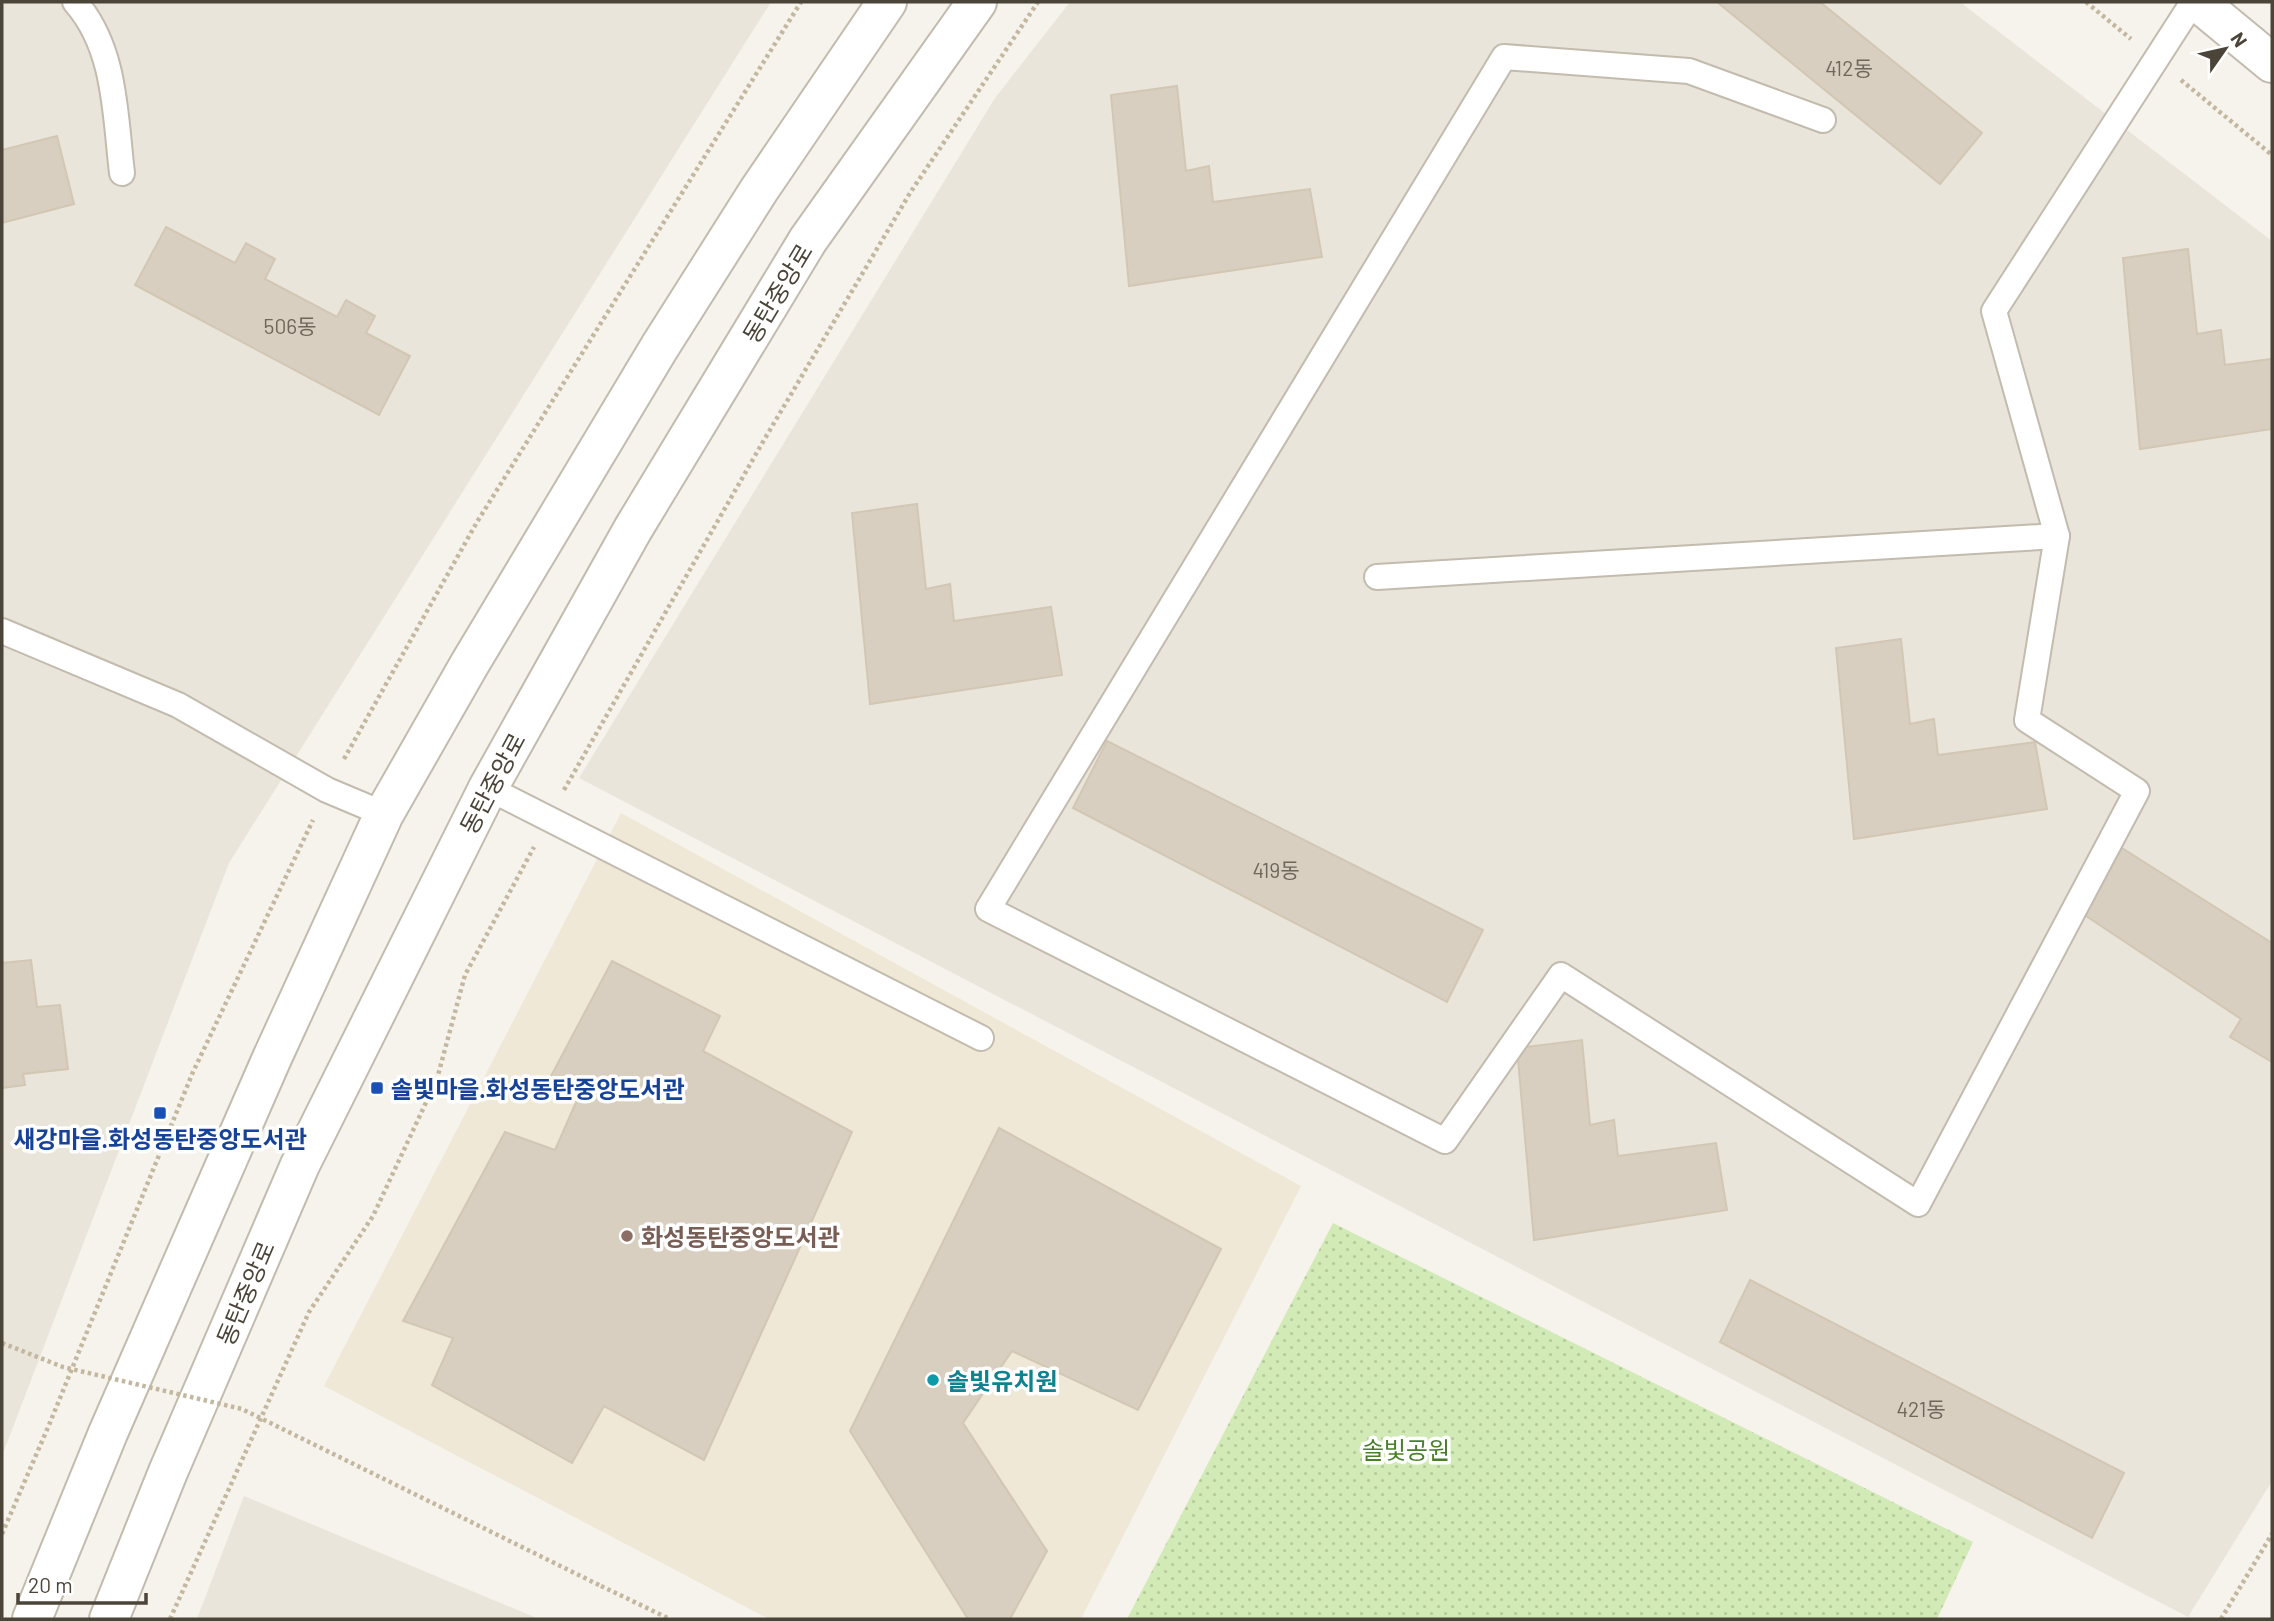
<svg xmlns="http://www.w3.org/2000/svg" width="2274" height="1621" viewBox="0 0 2274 1621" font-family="Barlow,'Noto Sans KR',sans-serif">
<defs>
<pattern id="park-dots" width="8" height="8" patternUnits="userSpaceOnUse" patternTransform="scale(1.75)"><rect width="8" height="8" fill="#d2eab5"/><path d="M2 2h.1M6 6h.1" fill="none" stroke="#b6ca9c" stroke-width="1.8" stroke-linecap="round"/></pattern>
</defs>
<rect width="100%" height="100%" fill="#f6f3ec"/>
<g fill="#eae5da">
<path d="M 2,2 L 771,2 L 229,863 L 2,1456 Z"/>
<path d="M 1070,2 L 1960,2 L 2272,241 L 2272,1481 L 2188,1617 L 579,778 L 995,98 Z"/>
<path d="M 244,1496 L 539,1619 L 197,1619 Z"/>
</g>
<path fill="#efe8d6" d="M 621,813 L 1301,1186 L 1081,1619 L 769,1619 L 324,1386 Z"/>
<path fill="url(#park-dots)" d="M 1333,1223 L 1973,1542 L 1937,1619 L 1127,1619 Z"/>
<g fill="#d8cfc1" stroke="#d3c7b4" stroke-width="2">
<path d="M 1717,2 L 1820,2 L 1982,133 L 1940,184 Z"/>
<path d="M 1177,86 L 1186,171 L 1209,166 L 1213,202 L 1310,189 L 1322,257 L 1129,286 L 1111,95 Z"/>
<path d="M 57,136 L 74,204 L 2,223 L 2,150 Z"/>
<path d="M 166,227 L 235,263 L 246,243 L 275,259 L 265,279 L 337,317 L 346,300 L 375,316 L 366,333 L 410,356 L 379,415 L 135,285 Z"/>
<path d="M 2188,249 L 2197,334 L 2221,330 L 2225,365 L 2272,359 L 2272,429 L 2140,449 L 2123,258 Z"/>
<path d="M 917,504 L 926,589 L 950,584 L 954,621 L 1051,607 L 1062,675 L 870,704 L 852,513 Z"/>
<path d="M 1901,639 L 1910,724 L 1934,719 L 1938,755 L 2035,742 L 2047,809 L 1854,839 L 1836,648 Z"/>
<path d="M 1107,741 L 1483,930 L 1447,1002 L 1073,808 Z"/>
<path d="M 2122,848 L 2272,943 L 2272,1062 L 2230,1037 L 2241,1019 L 2083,914 Z"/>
<path d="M 31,960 L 37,1007 L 60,1005 L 68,1069 L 23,1074 L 25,1085 L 2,1088 L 2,963 Z"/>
<path d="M 612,961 L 720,1016 L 703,1051 L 852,1132 L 704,1460 L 604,1406 L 572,1463 L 432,1385 L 453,1338 L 403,1321 L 505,1132 L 555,1150 L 581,1091 L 551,1076 Z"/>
<path d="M 1582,1040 L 1590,1125 L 1614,1120 L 1618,1156 L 1716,1143 L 1727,1210 L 1534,1240 L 1517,1048 Z"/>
<path d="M 999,1128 L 1221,1249 L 1138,1410 L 1012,1351 L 963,1423 L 1047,1551 L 1010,1619 L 968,1619 L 850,1431 Z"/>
<path d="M 1750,1280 L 2124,1473 L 2092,1538 L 1720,1342 Z"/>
</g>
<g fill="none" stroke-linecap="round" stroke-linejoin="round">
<g stroke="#c2bbae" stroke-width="28">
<g id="service">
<path d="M 75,2 C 116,48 115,115 122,173"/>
<path d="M 1823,120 L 1689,71 L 1504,57 L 988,909 L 1445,1141 L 1561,975 L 1918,1204 L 2137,791 L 2027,720 L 2057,536 L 1994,311 L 2193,2"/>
<path d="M 1377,577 L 2057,536"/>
<path d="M 2,631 L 178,705 L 327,790 L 384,814"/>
<path d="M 488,788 L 981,1038"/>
</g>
</g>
<g stroke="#c2bbae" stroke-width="42">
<g id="tertiary">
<path d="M 2198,2 L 2272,63"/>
<path d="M 32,1619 L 108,1433 L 272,1058 L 384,814 L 469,665 L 659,348 L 759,190 L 887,2"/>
<path d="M 109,1619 L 168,1472 L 300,1165 L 488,788 L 633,529 L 808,240 L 977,2"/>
</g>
</g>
<g stroke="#c4b79f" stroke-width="4.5" stroke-dasharray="3.5 3.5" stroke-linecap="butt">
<path d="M 2086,2 L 2131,39"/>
<path d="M 2181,80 L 2272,155"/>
<path d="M 344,759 L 477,522 L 801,2"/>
<path d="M 564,790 L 764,440 L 910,193 L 1038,2"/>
<path d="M 2,1534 L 49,1425 L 193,1072 L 313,820"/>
<path d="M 601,1586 L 670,1619"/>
<path d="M 170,1619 L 309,1312 L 373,1216 L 437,1079 L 465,975 L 534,847"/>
<path d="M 2221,1619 L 2272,1534"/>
</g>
<use href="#service" stroke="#fff" stroke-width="24"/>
<use href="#tertiary" stroke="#fff" stroke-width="38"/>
<path stroke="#c4b79f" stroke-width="4.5" stroke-dasharray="3.5 3.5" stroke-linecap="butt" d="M 2,1343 L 63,1367 L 242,1409 L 601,1586"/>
</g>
<g fill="#1a4fb4" stroke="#fff" stroke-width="2.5">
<rect x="370" y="1081" width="14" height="14" rx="3.5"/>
<rect x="153" y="1106" width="14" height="14" rx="3.5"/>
</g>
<circle fill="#8d6e63" stroke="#fff" stroke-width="2.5" cx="627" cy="1236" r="7"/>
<circle fill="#0f9aa8" stroke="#fff" stroke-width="2.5" cx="933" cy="1380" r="7"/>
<g text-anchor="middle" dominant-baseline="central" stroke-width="7" stroke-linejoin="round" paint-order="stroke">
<g font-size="21" fill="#6e675b">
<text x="1849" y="67">412동</text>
<text x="290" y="325">506동</text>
<text x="1276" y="869">419동</text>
<text x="1921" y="1408">421동</text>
</g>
<g font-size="24" fill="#4b4439" stroke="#fff">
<text transform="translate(777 293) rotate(-59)">동탄중앙로</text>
<text transform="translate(492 783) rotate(-62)">동탄중앙로</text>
<text transform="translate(245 1293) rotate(-67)">동탄중앙로</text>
</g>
<g font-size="24" font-weight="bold" fill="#164399" stroke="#fff" text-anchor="start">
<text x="391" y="1088">솔빛마을.화성동탄중앙도서관</text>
<text x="160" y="1138" text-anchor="middle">새강마을.화성동탄중앙도서관</text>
</g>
<g font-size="24" font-weight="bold" fill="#785e54" stroke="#fff" text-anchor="start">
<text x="641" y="1236">화성동탄중앙도서관</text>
</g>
<g font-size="24" font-weight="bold" fill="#0d838f" stroke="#fff" text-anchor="start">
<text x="947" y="1380">솔빛유치원</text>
</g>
<g font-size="24" fill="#4a7f2a" stroke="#fff">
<text x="1406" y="1449">솔빛공원</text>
</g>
</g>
<rect width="2274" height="1621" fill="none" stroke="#4b4439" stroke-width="7"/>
<g transform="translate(2225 49) rotate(56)" stroke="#ffffff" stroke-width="5" paint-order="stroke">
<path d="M0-5L12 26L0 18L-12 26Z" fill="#4b4439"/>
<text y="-10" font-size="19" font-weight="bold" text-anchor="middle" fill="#4b4439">N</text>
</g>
<path d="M18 1593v10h128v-10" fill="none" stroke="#4b4439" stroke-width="3.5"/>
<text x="28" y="1593" font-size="21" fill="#4b4439" stroke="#ffffff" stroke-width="5" paint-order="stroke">20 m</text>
</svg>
